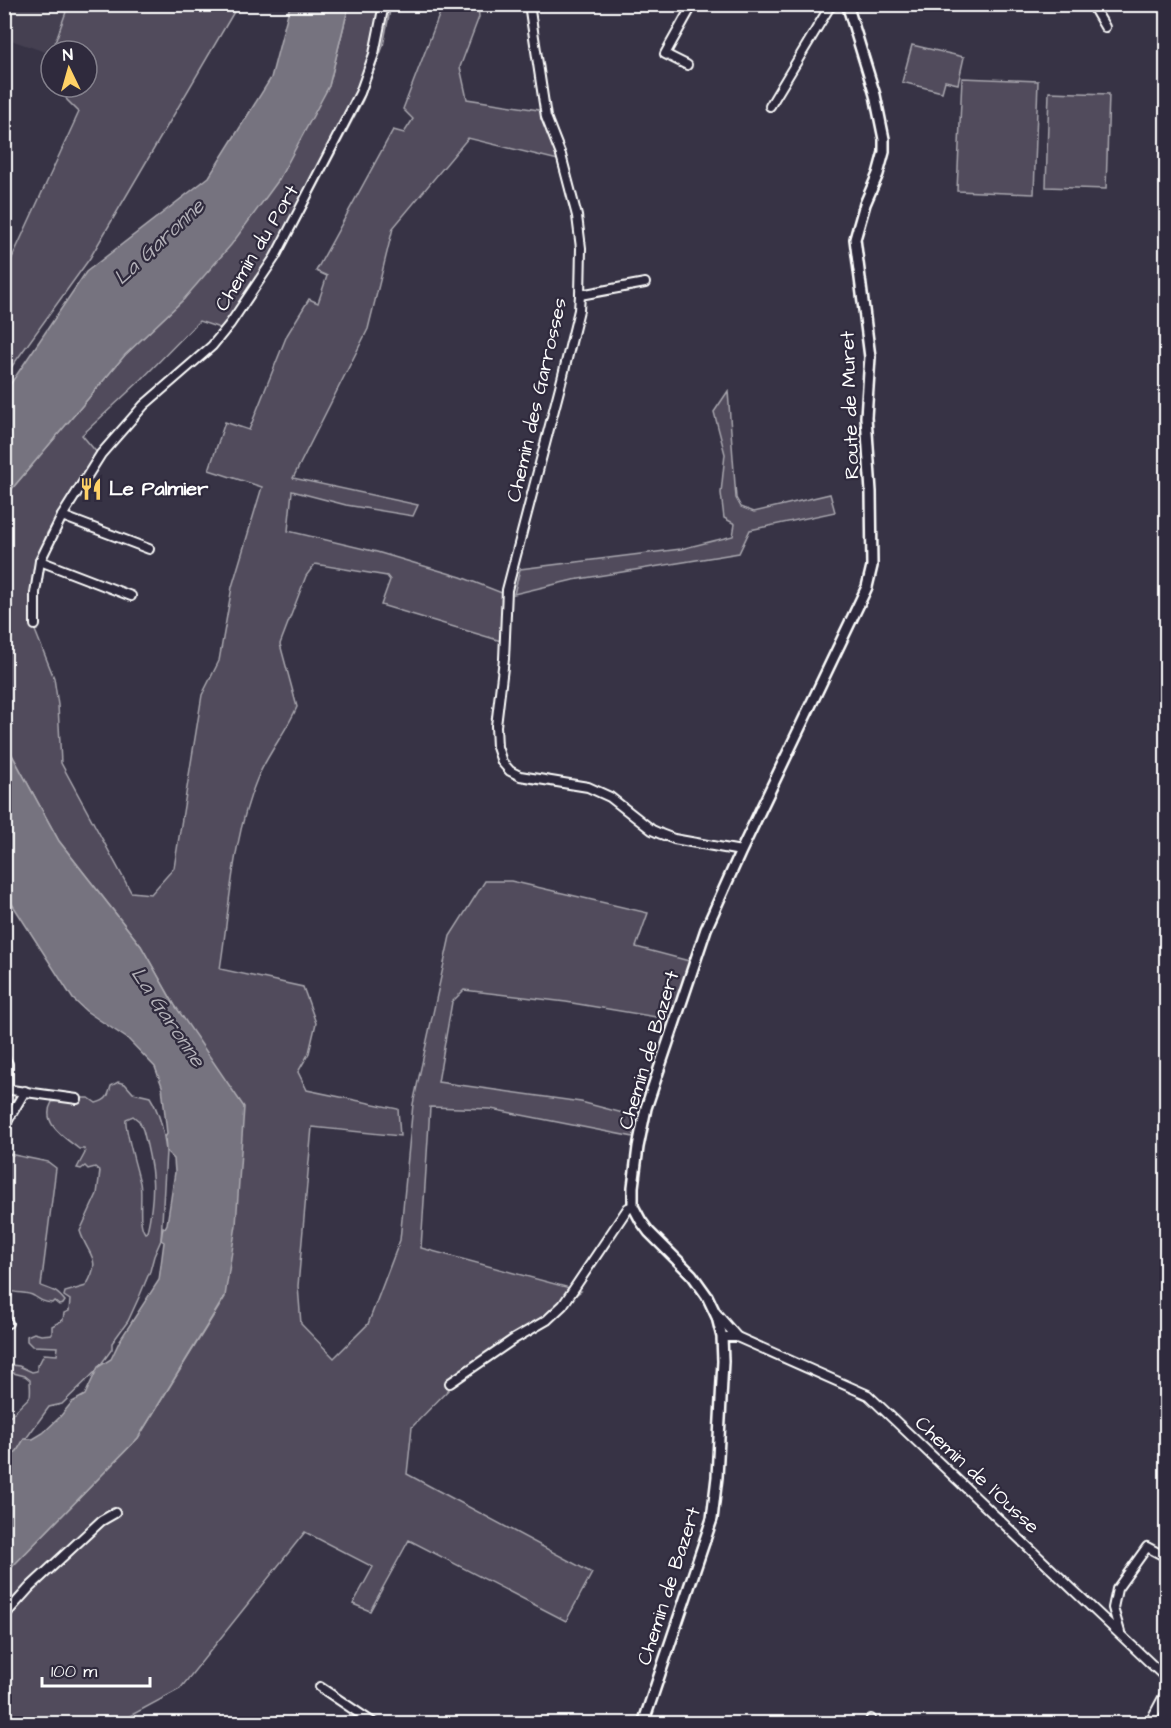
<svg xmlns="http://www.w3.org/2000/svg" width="1171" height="1728" viewBox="0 0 1171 1728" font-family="'Architects Daughter',sans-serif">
<rect width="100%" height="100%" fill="#373345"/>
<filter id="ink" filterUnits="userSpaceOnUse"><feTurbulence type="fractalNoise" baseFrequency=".0167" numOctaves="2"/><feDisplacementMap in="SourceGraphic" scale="12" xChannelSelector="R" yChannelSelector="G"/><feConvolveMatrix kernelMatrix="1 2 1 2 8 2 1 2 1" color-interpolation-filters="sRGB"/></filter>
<g filter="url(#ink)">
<path fill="#444051" d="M 5,5 L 49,5 L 66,11 L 51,54 L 5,38 Z"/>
<g fill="#514c5c" stroke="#a8a6ae" stroke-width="1.5" fill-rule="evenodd">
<path d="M 49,5 L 238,5 L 90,258 L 5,376 L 5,273 L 79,112 L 67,100 L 62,87 L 87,87 L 87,51 L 52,51 L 66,12 Z"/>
<path d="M 349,5 L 391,5 L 383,46 L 363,100 L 284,251 L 250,290 L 223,329 L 199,321 L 142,379 L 82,435 L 98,454 L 79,479 L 47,533 L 35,571 L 32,623 L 54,678 L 58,705 L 61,763 L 131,892 L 151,894 L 174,868 L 202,695 L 219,661 L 232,587 L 262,487 L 209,470 L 225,422 L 249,430 L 287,335 L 309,299 L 318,303 L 327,276 L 316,271 L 393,130 L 404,133 L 413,119 L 403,109 L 443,5 L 478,5 L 479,17 L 460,67 L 467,99 L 545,111 L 558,160 L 468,138 L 393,228 L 368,329 L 293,478 L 418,505 L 413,516 L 346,505 L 292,491 L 288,531 L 377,552 L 461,577 L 502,593 L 501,641 L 381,605 L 390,580 L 387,576 L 315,564 L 306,576 L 280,644 L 297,707 C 286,732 268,753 257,779 C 232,839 230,906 220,969 L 303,987 L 316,1023 L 309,1053 L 298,1072 L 307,1090 L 398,1109 L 400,1136 L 312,1127 L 298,1286 L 301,1324 L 334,1358 L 368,1324 L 400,1240 L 413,1104 L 450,936 L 485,881 L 511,881 L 648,913 L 636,947 L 693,962 L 668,1019 L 566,1002 L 464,990 L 452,1002 L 438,1082 L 581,1102 L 638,1117 L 634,1137 L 491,1109 L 430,1107 L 421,1248 L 581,1291 L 454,1384 L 412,1427 L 407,1474 L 592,1573 L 566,1621 L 409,1540 L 370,1611 L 353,1604 L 373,1567 L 305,1532 L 180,1689 L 117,1723 L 5,1723 L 5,1574 L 138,1438 L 225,1297 L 174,1004 L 141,946 L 59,841 L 5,742 L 5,497 L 125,355 L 184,299 L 329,86 Z"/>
<path d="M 912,45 L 964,57 L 958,84 L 945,81 L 942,92 L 902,82 Z"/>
<path d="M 962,78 L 1038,81 L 1034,194 L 957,191 Z"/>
<path d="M 1049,92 L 1109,94 L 1106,189 L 1046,187 Z"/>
<path d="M 728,391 L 736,498 L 741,507 L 754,512 L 830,494 L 835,512 L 750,530 L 739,553 L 573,580 L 514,594 L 520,569 L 681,549 L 733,536 L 735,524 L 724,518 L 721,493 L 725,454 L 714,412 Z"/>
<path d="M 118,1082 L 125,1084 L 133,1093 L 150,1097 C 160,1113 164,1132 166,1151 L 161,1240 L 154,1256 L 150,1271 L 140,1295 L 128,1321 L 112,1343 L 112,1349 L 96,1371 L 62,1404 L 49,1407 L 17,1451 L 5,1461 L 5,1421 C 7,1419 29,1398 30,1396 C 31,1391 30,1385 30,1380 L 25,1376 L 5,1371 L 5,1364 L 19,1366 L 32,1372 L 37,1371 L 37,1365 L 40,1362 L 44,1354 L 57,1355 L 58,1347 L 32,1346 L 27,1341 L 27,1336 L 34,1333 L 41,1335 L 52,1334 L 52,1326 L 63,1320 L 64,1313 L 69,1311 L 70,1300 L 64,1296 L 65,1292 L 86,1286 C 103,1257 88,1257 80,1231 L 97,1194 L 100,1171 L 95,1167 L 88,1169 L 85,1166 L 81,1169 L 77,1168 L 85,1153 L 84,1149 L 79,1149 C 64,1137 40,1123 52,1102 L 82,1098 L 89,1098 L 96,1103 C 107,1100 108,1097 111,1086 ZM 133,1116 L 139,1121 L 143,1130 C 154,1170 156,1192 147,1232 L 145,1233 C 137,1223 143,1196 140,1183 C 137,1170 124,1127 126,1119 Z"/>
<path d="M 4,1153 L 48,1162 L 56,1168 L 41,1286 C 54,1291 56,1290 65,1301 L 63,1304 L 59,1305 L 54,1301 L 52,1303 C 43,1302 40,1300 34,1296 C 24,1290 15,1296 5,1287 Z"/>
</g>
<g fill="#76737f" stroke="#adabb2" stroke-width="1.5">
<path d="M 290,5 L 349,5 L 329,86 L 278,181 L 231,245 L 184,299 L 125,355 L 5,497 L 5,392 L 86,272 L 209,177 L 271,78 Z"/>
<path d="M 5,742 L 59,841 L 141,946 L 174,1004 L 244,1107 L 236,1225 L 225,1296 L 138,1438 L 5,1574 L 5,1461 L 17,1451 L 24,1439 L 33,1439 L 43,1433 L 59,1418 L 72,1402 L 85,1395 L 98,1367 L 111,1359 L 120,1340 L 159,1280 L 164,1242 L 161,1240 L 163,1227 L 165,1228 L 167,1224 L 175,1172 L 174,1159 L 166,1151 L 165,1137 L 167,1134 L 162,1086 L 155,1067 L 128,1039 L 86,1011 L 73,999 L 5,893 Z"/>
</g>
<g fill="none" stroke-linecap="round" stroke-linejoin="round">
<g stroke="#fff" stroke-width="12">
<g id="minor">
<path d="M 529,4 L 546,117 L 561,155 L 577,216 L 581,248 L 580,295 L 579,310 L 562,379 L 507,590 L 504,659 L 496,726 L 497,747 L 502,762 L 510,771 L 520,776 L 588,787 L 610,797 L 652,830 L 661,834 L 674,839 L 741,851"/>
<path d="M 1096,4 L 1095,10 L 1105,27"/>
<path d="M 687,65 L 665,54 L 693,4"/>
<path d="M 770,106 L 829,8 L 835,4"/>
<path d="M 580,295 L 645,283"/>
<path d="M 62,516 L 149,549"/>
<path d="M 40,561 L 131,596"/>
<path d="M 35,625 L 35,593 L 40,561 L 62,516 L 101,454 L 144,405 L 212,346 L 230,324 L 275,257 L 360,93 L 374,54 L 384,4"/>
<path d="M 4,1057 L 8,1064 L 8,1089"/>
<path d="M 4,1089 L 77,1099"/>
<path d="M 4,1127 L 25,1091"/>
<path d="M 716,1313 L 737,1337"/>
<path d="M 4,1323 L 8,1323"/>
<path d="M 722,1337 L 737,1337 L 868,1395 L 1166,1678"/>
<path d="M 450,1383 L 514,1339 L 547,1320 L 563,1305 L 628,1208 L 633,1206"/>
<path d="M 4,1616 L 30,1587 L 101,1521 L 115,1513"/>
<path d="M 1120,1632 L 1113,1608 L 1117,1589 L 1147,1547 L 1164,1556"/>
<path d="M 320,1687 L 375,1724"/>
<path d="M 869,1724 L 871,1719"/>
<path d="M 1149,1724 L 1166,1692"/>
</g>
</g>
<g stroke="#fff" stroke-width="14">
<path id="tertiary" d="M 643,1724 L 712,1519 L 717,1477 L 723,1361 L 722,1337 L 717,1317 L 707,1296 L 692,1275 L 649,1232 L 641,1221 L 633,1206 L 633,1187 L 638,1147 L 646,1108 L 706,929 L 741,851 L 867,587 L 872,566 L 871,492 L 866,417 L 870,357 L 855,239 L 865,204 L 878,174 L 884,152 L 884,139 L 875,95 L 847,4"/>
</g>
<use href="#minor" stroke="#2f2a3d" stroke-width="8"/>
<use href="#tertiary" stroke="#2f2a3d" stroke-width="9"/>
</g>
</g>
<defs>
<g id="restaurant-bare" transform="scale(1.8)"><path d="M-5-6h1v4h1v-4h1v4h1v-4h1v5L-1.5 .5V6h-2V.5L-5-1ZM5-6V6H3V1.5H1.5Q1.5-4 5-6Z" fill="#ffd166" stroke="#2f2a3d" stroke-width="2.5" paint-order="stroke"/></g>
</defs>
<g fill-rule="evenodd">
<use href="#restaurant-bare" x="91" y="489"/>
</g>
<g text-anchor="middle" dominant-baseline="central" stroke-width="4.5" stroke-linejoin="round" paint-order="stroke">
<g font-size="20" fill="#fff" stroke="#2f2a3d">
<text transform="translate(257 248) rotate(-59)">Chemin du Port</text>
<text transform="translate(537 400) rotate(-77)">Chemin des Garrosses</text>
<text transform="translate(850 405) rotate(-92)">Route de Muret</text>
<text transform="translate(649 1050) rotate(-73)">Chemin de Bazert</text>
<text transform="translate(977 1475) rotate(43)">Chemin de l'Ousse</text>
<text transform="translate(669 1586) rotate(-72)">Chemin de Bazert</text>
</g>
<g font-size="20" font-weight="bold" fill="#fff" stroke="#2f2a3d" text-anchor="start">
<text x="109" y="489">Le Palmier</text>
</g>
<g font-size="21" font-style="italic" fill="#b4b2b9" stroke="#2f2a3d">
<text transform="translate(159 242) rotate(-43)">La Garonne</text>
<text transform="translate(168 1017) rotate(56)">La Garonne</text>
</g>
</g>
<rect width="1171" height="1728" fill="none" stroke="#2f2a3d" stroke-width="24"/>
<rect x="12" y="12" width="1147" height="1704" fill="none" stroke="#fff" stroke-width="2" filter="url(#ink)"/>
<g transform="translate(69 69) rotate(355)"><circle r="28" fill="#2f2a3d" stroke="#827f8b" stroke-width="1.5"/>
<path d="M0-4.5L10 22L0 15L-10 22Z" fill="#ffd166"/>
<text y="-9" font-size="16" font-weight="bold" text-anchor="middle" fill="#ffffff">N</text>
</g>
<path d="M42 1677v9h108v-9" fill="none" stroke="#ffffff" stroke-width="3"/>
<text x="51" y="1677" font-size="18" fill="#ffffff" stroke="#2f2a3d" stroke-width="4.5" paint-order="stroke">100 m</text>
</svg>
